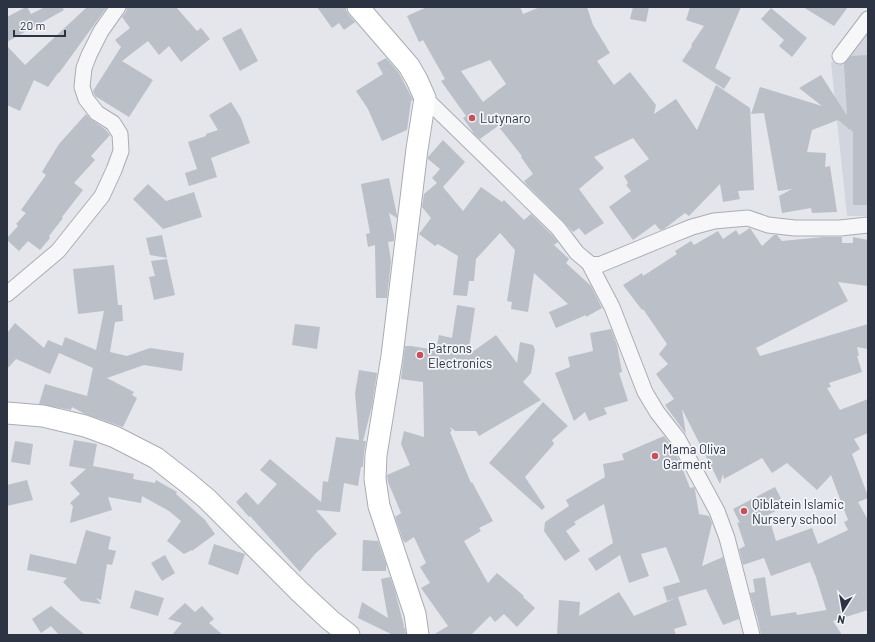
<svg xmlns="http://www.w3.org/2000/svg" width="875" height="642" viewBox="0 0 875 642" font-family="Barlow,sans-serif">
<rect width="100%" height="100%" fill="#e4e6eb"/>
<path fill="#d2d5dd" d="M 868,30 L 868,216 L 847,216 L 831,63 Z"/>
<g fill="#bbbfc8" fill-rule="evenodd">
<path d="M 26,7 L 27,7 L 31,14 L 45,7 L 62,7 L 64,10 L 7,42 L 7,17 Z"/>
<path d="M 87,7 L 107,7 L 59,73 L 58,73 L 48,87 L 34,80 L 20,111 L 7,105 L 7,46 L 25,65 Z"/>
<path d="M 127,7 L 176,7 L 197,31 L 201,28 L 210,39 L 181,62 L 169,46 L 159,55 L 148,41 L 122,61 L 153,80 L 129,117 L 95,96 L 93,91 L 121,47 L 115,40 L 130,28 L 122,17 L 126,12 Z"/>
<path d="M 317,7 L 346,7 L 346,10 L 349,15 L 355,22 L 344,30 L 339,23 L 332,28 Z"/>
<path d="M 427,7 L 520,7 L 523,14 L 540,7 L 587,7 L 593,25 L 610,53 L 597,61 L 614,85 L 630,72 L 656,105 L 654,114 L 676,99 L 697,130 L 716,85 L 750,108 L 754,190 L 738,191 L 740,199 L 723,202 L 720,184 L 689,216 L 685,213 L 664,229 L 660,230 L 655,224 L 633,240 L 609,207 L 631,191 L 626,185 L 628,183 L 624,176 L 649,159 L 633,138 L 594,157 L 604,168 L 579,189 L 604,223 L 585,235 L 579,228 L 573,232 L 564,222 L 527,185 L 524,181 L 533,174 L 521,157 L 522,156 L 498,126 L 480,139 L 475,135 L 463,118 L 466,116 L 441,81 L 445,79 L 423,40 L 419,42 L 407,16 ZM 490,60 L 506,84 L 483,102 L 461,71 Z"/>
<path d="M 633,7 L 649,7 L 646,22 L 630,19 Z"/>
<path d="M 690,7 L 741,7 L 715,68 L 731,78 L 724,89 L 682,61 L 692,46 L 691,45 L 704,26 L 686,20 Z"/>
<path d="M 803,7 L 848,7 L 834,26 Z"/>
<path d="M 771,8 L 807,38 L 792,57 L 779,46 L 784,40 L 761,19 Z"/>
<path d="M 241,28 L 258,61 L 240,71 L 222,38 Z"/>
<path d="M 868,55 L 868,205 L 853,205 L 853,132 L 850,129 L 848,129 L 848,128 L 838,120 L 812,130 L 807,152 L 826,153 L 825,167 L 830,166 L 837,212 L 812,213 L 811,208 L 782,213 L 779,196 L 792,189 L 778,191 L 764,113 L 751,114 L 760,87 L 822,106 L 799,88 L 821,75 L 846,114 L 847,114 L 844,64 L 851,56 Z"/>
<path d="M 386,58 L 399,73 L 413,100 L 411,101 L 407,130 L 382,141 L 368,109 L 356,91 L 383,74 L 377,63 Z"/>
<path d="M 231,102 L 241,118 L 250,143 L 211,158 L 217,177 L 189,186 L 185,173 L 197,169 L 188,142 L 206,136 L 206,134 L 218,130 L 209,115 Z"/>
<path d="M 86,114 L 92,120 L 105,129 L 110,135 L 91,156 L 95,160 L 74,183 L 83,190 L 62,217 L 63,218 L 49,236 L 50,238 L 40,250 L 28,241 L 19,251 L 7,240 L 7,238 L 18,226 L 16,224 L 26,213 L 21,210 L 46,175 L 42,172 L 59,144 Z"/>
<path d="M 443,140 L 465,162 L 443,187 L 463,211 L 481,187 L 502,202 L 504,200 L 524,220 L 531,214 L 551,234 L 558,242 L 554,245 L 569,259 L 566,263 L 591,286 L 602,308 L 586,317 L 586,315 L 556,328 L 549,312 L 568,304 L 534,273 L 528,312 L 511,309 L 512,302 L 507,301 L 515,250 L 500,233 L 476,259 L 474,281 L 469,281 L 467,296 L 453,295 L 458,256 L 438,244 L 435,246 L 419,234 L 431,218 L 422,207 L 424,194 L 437,183 L 432,178 L 440,169 L 428,159 L 428,157 Z"/>
<path d="M 389,178 L 397,215 L 397,218 L 389,213 L 394,235 L 394,241 L 388,242 L 391,261 L 387,298 L 376,298 L 375,245 L 368,247 L 366,234 L 370,233 L 361,184 Z"/>
<path d="M 148,184 L 166,201 L 194,192 L 202,217 L 163,229 L 133,199 Z"/>
<path d="M 750,228 L 762,246 L 774,235 L 777,235 L 782,241 L 823,237 L 842,237 L 842,243 L 853,243 L 853,237 L 868,240 L 868,286 L 838,282 L 848,301 L 756,348 L 760,356 L 868,324 L 868,349 L 857,347 L 859,356 L 857,356 L 862,372 L 829,383 L 831,387 L 827,388 L 840,410 L 868,399 L 868,433 L 854,439 L 860,449 L 852,454 L 868,496 L 868,498 L 858,502 L 868,520 L 868,610 L 833,621 L 842,635 L 761,635 L 757,616 L 757,617 L 750,593 L 755,592 L 753,579 L 765,577 L 771,616 L 796,612 L 797,615 L 826,610 L 827,612 L 815,574 L 815,575 L 810,562 L 771,576 L 764,558 L 743,565 L 739,549 L 745,546 L 737,522 L 740,523 L 733,509 L 775,487 L 785,506 L 768,515 L 776,541 L 812,528 L 818,544 L 848,530 L 844,522 L 848,520 L 831,475 L 817,490 L 787,463 L 772,473 L 762,458 L 724,479 L 723,474 L 720,484 L 682,409 L 686,434 L 665,405 L 674,399 L 656,374 L 668,364 L 659,354 L 667,344 L 643,309 L 642,310 L 623,285 L 642,273 L 643,276 L 677,254 L 675,251 L 691,241 L 694,245 L 718,231 L 723,239 L 736,230 L 739,235 Z"/>
<path d="M 162,235 L 167,258 L 150,255 L 146,238 Z"/>
<path d="M 167,259 L 175,295 L 154,300 L 149,277 L 155,276 L 151,261 Z"/>
<path d="M 114,265 L 118,305 L 122,305 L 123,321 L 115,322 L 110,352 L 127,356 L 150,348 L 184,353 L 182,371 L 144,365 L 107,378 L 134,392 L 132,395 L 137,398 L 123,427 L 85,414 L 72,407 L 71,410 L 39,404 L 45,384 L 87,396 L 93,368 L 59,353 L 50,374 L 16,359 L 7,369 L 7,333 L 15,323 L 44,348 L 48,340 L 62,346 L 65,337 L 96,350 L 104,311 L 78,314 L 73,269 Z"/>
<path d="M 457,305 L 475,308 L 468,355 L 496,335 L 517,363 L 520,342 L 533,345 L 535,350 L 531,373 L 523,382 L 541,400 L 479,436 L 476,431 L 455,431 L 450,427 L 452,431 L 450,432 L 471,483 L 472,482 L 493,521 L 479,528 L 481,531 L 464,541 L 488,583 L 497,573 L 524,596 L 523,597 L 535,608 L 517,627 L 504,614 L 495,622 L 490,616 L 471,635 L 433,635 L 448,626 L 421,588 L 430,583 L 420,567 L 426,563 L 414,537 L 405,543 L 403,540 L 395,517 L 401,513 L 388,482 L 387,475 L 410,465 L 401,444 L 404,431 L 424,437 L 423,382 L 401,379 L 405,346 L 411,346 L 436,350 L 439,335 L 452,338 Z"/>
<path d="M 295,324 L 320,327 L 317,349 L 292,345 Z"/>
<path d="M 611,329 L 617,345 L 622,372 L 619,373 L 628,401 L 604,408 L 607,414 L 589,421 L 585,412 L 574,421 L 555,373 L 570,367 L 568,357 L 593,351 L 590,333 Z"/>
<path d="M 359,370 L 377,373 L 372,406 L 363,441 L 366,441 L 364,453 L 363,467 L 361,467 L 358,486 L 344,483 L 340,512 L 316,510 L 337,534 L 315,554 L 300,572 L 250,516 L 249,517 L 236,502 L 246,492 L 258,505 L 277,484 L 260,470 L 270,459 L 321,502 L 323,481 L 328,482 L 336,437 L 359,440 L 355,393 Z"/>
<path d="M 543,402 L 568,426 L 552,440 L 554,444 L 525,477 L 545,507 L 542,510 L 489,463 Z"/>
<path d="M 664,436 L 670,444 L 680,462 L 690,488 L 694,487 L 695,490 L 699,514 L 709,516 L 712,523 L 702,566 L 723,557 L 739,619 L 723,625 L 706,589 L 678,597 L 687,625 L 674,629 L 676,635 L 557,635 L 559,600 L 580,602 L 579,616 L 619,592 L 634,616 L 676,598 L 667,601 L 663,587 L 680,582 L 666,547 L 641,554 L 649,576 L 629,583 L 620,555 L 596,571 L 588,559 L 613,543 L 604,504 L 574,522 L 576,524 L 566,531 L 580,551 L 565,561 L 544,531 L 545,522 L 569,506 L 566,500 L 605,477 L 603,464 L 624,460 L 622,454 Z"/>
<path d="M 74,440 L 97,444 L 93,466 L 134,474 L 133,479 L 155,483 L 156,480 L 177,492 L 176,494 L 205,520 L 215,534 L 192,551 L 192,550 L 184,554 L 167,541 L 181,521 L 169,511 L 142,496 L 141,503 L 108,497 L 112,510 L 70,523 L 73,506 L 70,503 L 80,494 L 70,483 L 86,469 L 69,466 Z"/>
<path d="M 15,441 L 33,444 L 30,465 L 11,462 Z"/>
<path d="M 27,480 L 33,500 L 7,506 L 7,485 Z"/>
<path d="M 86,530 L 111,537 L 108,549 L 116,551 L 112,565 L 107,564 L 101,600 L 96,598 L 101,604 L 81,601 L 63,582 L 67,578 L 27,570 L 30,554 L 76,564 Z"/>
<path d="M 363,540 L 378,541 L 386,564 L 386,571 L 362,571 Z"/>
<path d="M 214,544 L 245,554 L 238,575 L 208,564 Z"/>
<path d="M 165,555 L 175,573 L 162,581 L 151,563 Z"/>
<path d="M 390,577 L 395,591 L 404,626 L 403,627 L 405,628 L 406,635 L 391,635 L 391,634 L 358,618 L 362,602 L 388,618 L 381,579 Z"/>
<path d="M 135,590 L 164,598 L 158,616 L 130,608 Z"/>
<path d="M 185,603 L 195,612 L 202,606 L 214,619 L 209,623 L 223,635 L 172,635 L 182,623 L 168,619 Z"/>
<path d="M 51,606 L 85,635 L 59,635 L 51,626 L 41,633 L 32,619 Z"/>
</g>
<g fill="none" stroke-linecap="round" stroke-linejoin="round">
<g stroke="#a9adb5" stroke-width="17">
<g id="minor">
<path d="M 840,56 L 868,19"/>
<path d="M 425,98 L 503,174 L 558,228 L 577,253 L 589,263 L 599,265 L 667,237 L 692,227 L 714,221 L 748,218 L 768,225 L 795,228 L 840,228 L 868,225"/>
<path d="M 589,263 L 612,307 L 645,392 L 657,412 L 678,439 L 717,511 L 727,538 L 752,635"/>
<path d="M 7,294 L 58,251 L 102,196 L 114,170 L 121,151 L 120,134 L 113,123 L 97,113 L 86,99 L 82,87 L 84,68 L 89,55 L 101,31 L 118,7"/>
</g>
</g>
<g stroke="#a9adb5" stroke-width="23">
<g id="secondary">
<path d="M 358,7 L 409,66 L 417,80 L 425,98 L 417,149 L 392,356 L 376,455 L 375,479 L 379,506 L 415,614 L 418,635"/>
<path d="M 7,413 L 43,416 L 85,426 L 115,437 L 156,458 L 188,483 L 207,499 L 300,592 L 330,620 L 349,635"/>
</g>
</g>
<use href="#minor" stroke="#f7f7f9" stroke-width="15"/>
<use href="#secondary" stroke="#fff" stroke-width="21"/>
</g>
<g fill="#c95059" stroke="#f4f5f8" stroke-width="1.5">
<circle cx="472" cy="118" r="4"/>
<circle cx="420" cy="355" r="4"/>
<circle cx="655" cy="456" r="4"/>
<circle cx="744" cy="511" r="4"/>
</g>
<g text-anchor="middle" dominant-baseline="central" stroke-width="3.5" stroke-linejoin="round" paint-order="stroke">
<g font-size="13" fill="#2c3343" stroke="#f4f5f8" text-anchor="start">
<text x="480" y="118">Lutynaro</text>
<text x="428" y="348">Patrons<tspan x="428" dy="15">Electronics</tspan></text>
<text x="663" y="449">Mama Oliva<tspan x="663" dy="15">Garment</tspan></text>
<text x="752" y="504">Qiblatein Islamic<tspan x="752" dy="15">Nursery school</tspan></text>
</g>
</g>
<rect width="875" height="642" fill="none" stroke="#2c3343" stroke-width="16"/>
<g transform="translate(843 610) rotate(191)" stroke="#f4f5f8" stroke-width="3" paint-order="stroke">
<path d="M0-3L7 15L0 10L-7 15Z" fill="#2c3343"/>
<text y="-6" font-size="11" font-weight="bold" text-anchor="middle" fill="#2c3343">N</text>
</g>
<path d="M14 30v6h51v-6" fill="none" stroke="#2c3343" stroke-width="2"/>
<text x="20" y="30" font-size="12" fill="#2c3343" stroke="#f4f5f8" stroke-width="3" paint-order="stroke">20 m</text>
</svg>
